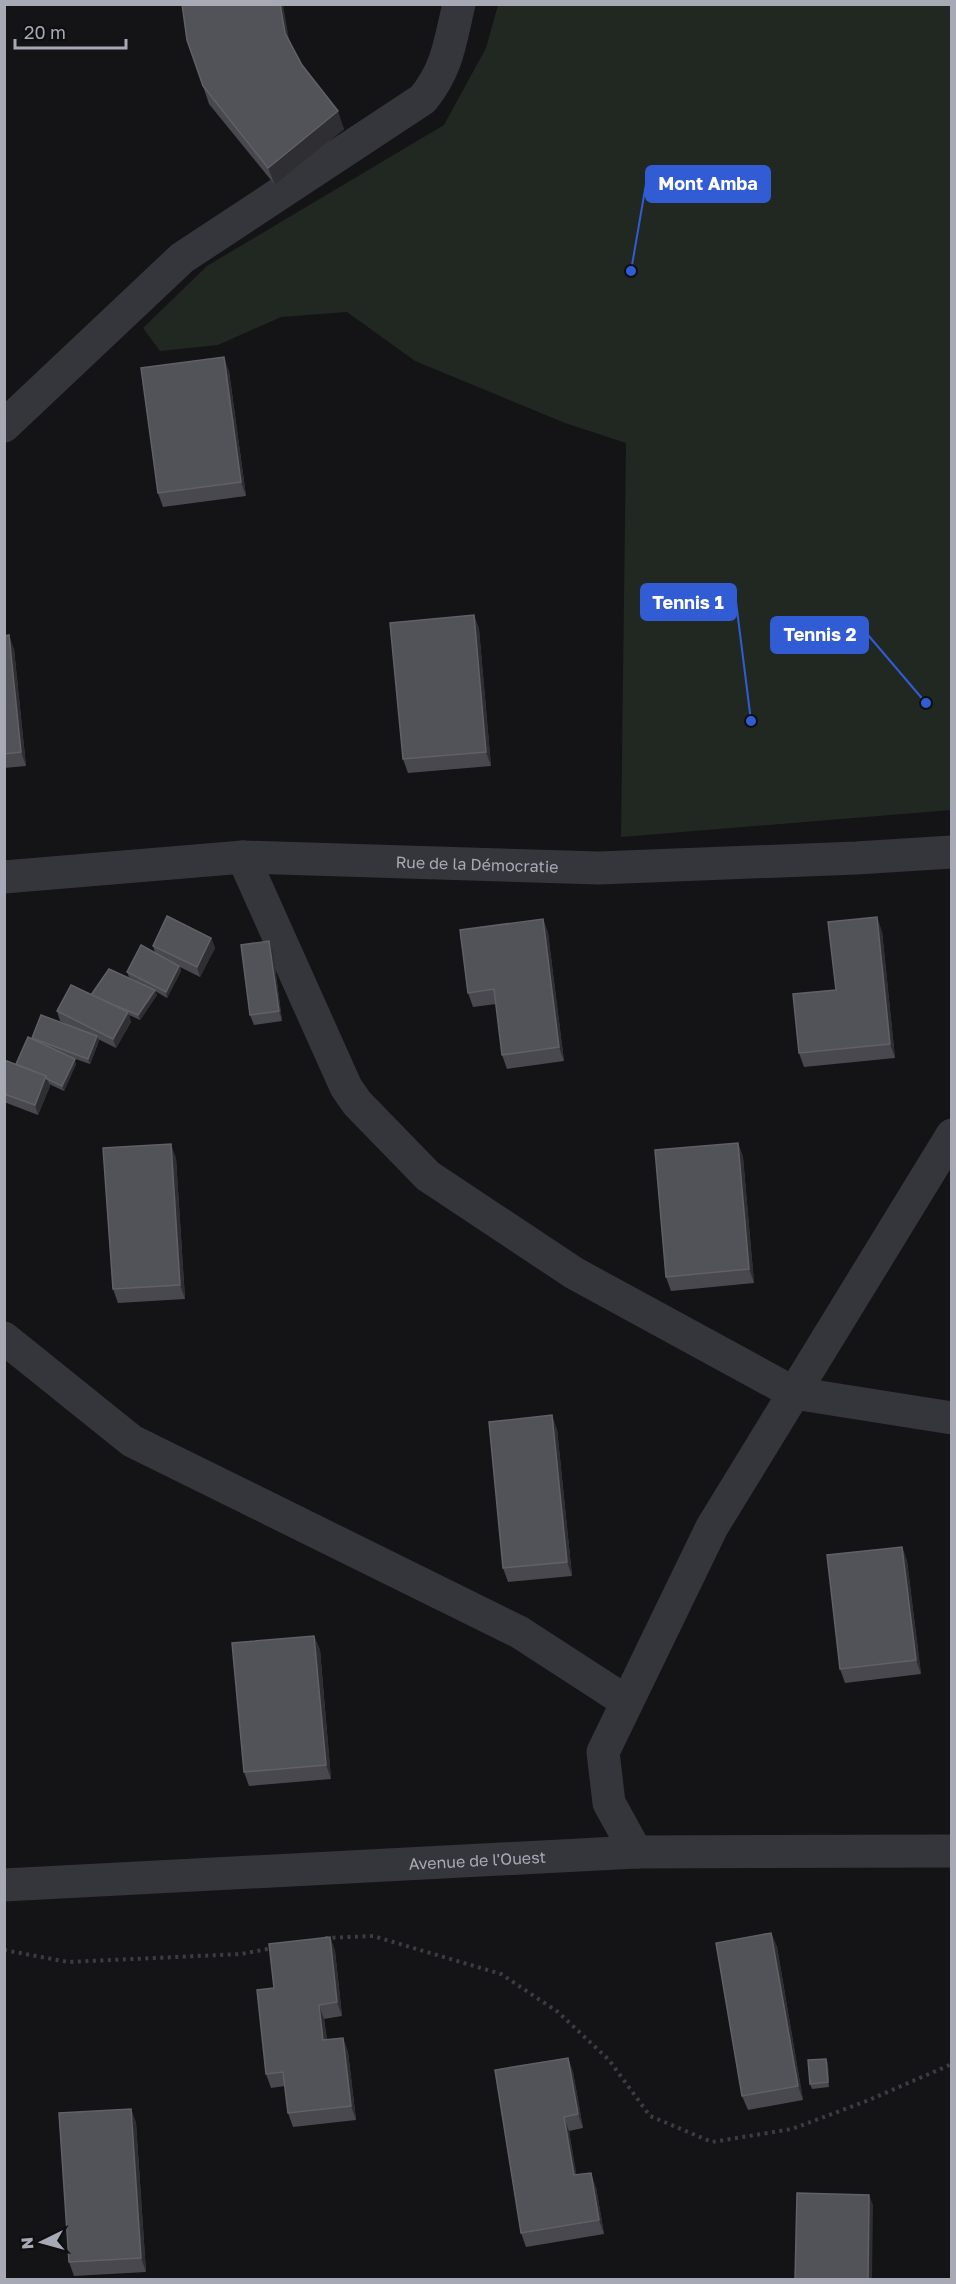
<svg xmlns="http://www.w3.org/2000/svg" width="956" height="2284" viewBox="0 0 956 2284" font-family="'Golos Text',sans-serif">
<rect width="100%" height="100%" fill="#141416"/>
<path fill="#212822" d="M 498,5 L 951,5 L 951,810 L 621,837 L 626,443 L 565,423 L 415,361 L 347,312 L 281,317 L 218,345 L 160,351 L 143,328 L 207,266 L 444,125 L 486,48 Z"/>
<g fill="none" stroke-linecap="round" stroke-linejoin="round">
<g stroke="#3b3d42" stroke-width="4" stroke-dasharray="3 4.5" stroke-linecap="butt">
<path d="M 325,1938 L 373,1936 L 501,1974 L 558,2012 L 609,2060 L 650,2116 L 712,2142 L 792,2129 L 869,2100 L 952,2064"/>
<path d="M 4,1950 L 68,1962 L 241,1954 L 273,1948"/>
</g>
<g stroke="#35363b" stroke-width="33">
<path d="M 4,426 L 182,258 L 423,99 C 448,68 450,42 459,4"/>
<path d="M 243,857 L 346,1087 L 357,1103 L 428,1176 L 574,1273 L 794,1393 L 952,1418"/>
<path id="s1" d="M 4,877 L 243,857 L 599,868 L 856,858 L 952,852"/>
<path d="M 4,1338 L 132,1441 L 519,1632 L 627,1702"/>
<path d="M 636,1852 L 609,1803 L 603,1752 L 712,1527 L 952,1135"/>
<path id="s2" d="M 4,1885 L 636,1852 L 952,1851"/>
</g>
</g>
<g fill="#48484e">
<path d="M 290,43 L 302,65 L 344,129 L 275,185 L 209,104 L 203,86 Z"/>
<path d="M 229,371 L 246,496 L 163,507 L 158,493 Z"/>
<path d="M 474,615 L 479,629 L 491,766 L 408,773 L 403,759 Z"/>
<path d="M 4,636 L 14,649 L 26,766 L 4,768 Z"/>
<path d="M 543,919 L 548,933 L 564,1061 L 507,1069 L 502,1055 L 496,1004 L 473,1007 L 468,993 Z"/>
<path d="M 882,931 L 895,1058 L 804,1067 L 799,1053 L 836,990 Z"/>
<path d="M 211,938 L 215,948 L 200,977 L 180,967 L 181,971 L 167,998 L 155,991 L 157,995 L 140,1020 L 129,1015 L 131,1022 L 116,1048 L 98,1039 L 99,1041 L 90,1064 L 67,1056 L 76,1064 L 64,1091 L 49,1084 L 50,1086 L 38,1115 L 4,1102 L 4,1060 L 16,1064 L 33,1040 L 32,1038 L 72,1027 L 60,1021 L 57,1011 L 91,995 L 146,986 L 129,977 L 127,972 L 155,953 L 153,946 Z"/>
<path d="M 273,951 L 282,1021 L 254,1025 L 250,1015 Z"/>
<path d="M 738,1143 L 743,1157 L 754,1283 L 671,1291 L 666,1277 Z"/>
<path d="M 176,1158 L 185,1299 L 118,1303 L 113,1289 Z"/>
<path d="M 557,1429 L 572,1576 L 508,1582 L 503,1568 Z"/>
<path d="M 902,1547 L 907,1561 L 921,1674 L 845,1683 L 840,1669 Z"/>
<path d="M 314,1636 L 320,1650 L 331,1779 L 249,1786 L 244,1772 Z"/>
<path d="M 771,1933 L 777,1947 L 803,2100 L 748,2110 L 742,2096 Z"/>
<path d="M 330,1937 L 335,1951 L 342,2016 L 324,2019 L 327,2040 L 343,2038 L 348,2052 L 356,2120 L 293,2127 L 288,2113 L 285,2086 L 271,2088 L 266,2074 Z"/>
<path d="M 568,2058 L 573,2072 L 583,2128 L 569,2131 L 576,2175 L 596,2187 L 604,2234 L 526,2247 L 521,2233 Z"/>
<path d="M 826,2059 L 828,2064 L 829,2087 L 812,2089 L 810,2084 Z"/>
<path d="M 131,2109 L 136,2123 L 146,2272 L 74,2276 L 69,2262 Z"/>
</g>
<g fill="#2f2f33">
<path d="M 280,4 L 283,4 L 291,51 L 285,33 Z"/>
<path d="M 338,111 L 344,129 L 275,185 L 268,168 Z"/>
<path d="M 224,357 L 229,371 L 246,496 L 241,482 Z"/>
<path d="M 474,615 L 479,629 L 491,766 L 486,752 Z"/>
<path d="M 9,635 L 14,649 L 26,766 L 21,752 Z"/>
<path d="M 877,917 L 882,931 L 895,1058 L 890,1044 Z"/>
<path d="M 543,919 L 548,933 L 564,1061 L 559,1047 Z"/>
<path d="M 211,938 L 215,948 L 200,977 L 197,967 Z"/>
<path d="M 269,941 L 273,951 L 282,1021 L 279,1011 Z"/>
<path d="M 179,966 L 181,971 L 167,998 L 166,992 Z"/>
<path d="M 155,990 L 157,995 L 140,1020 L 138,1015 Z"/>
<path d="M 128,1012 L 131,1022 L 116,1048 L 113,1039 Z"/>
<path d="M 97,1036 L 99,1041 L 90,1064 L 88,1059 Z"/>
<path d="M 75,1059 L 76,1064 L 64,1091 L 62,1086 Z"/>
<path d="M 46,1076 L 50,1086 L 38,1115 L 35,1105 Z"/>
<path d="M 738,1143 L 743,1157 L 754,1283 L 749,1269 Z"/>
<path d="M 171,1144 L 176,1158 L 185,1299 L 180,1285 Z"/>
<path d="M 552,1415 L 557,1429 L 572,1576 L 567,1562 Z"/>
<path d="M 902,1547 L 907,1561 L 921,1674 L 916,1660 Z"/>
<path d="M 314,1636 L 320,1650 L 331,1779 L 326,1765 Z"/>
<path d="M 771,1933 L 777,1947 L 803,2100 L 798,2086 Z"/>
<path d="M 330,1937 L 335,1951 L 342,2016 L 337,2002 Z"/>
<path d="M 319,2005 L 324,2019 L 328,2054 L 323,2040 Z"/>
<path d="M 343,2038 L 348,2052 L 356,2120 L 351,2106 Z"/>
<path d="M 568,2058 L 573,2072 L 583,2128 L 578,2114 Z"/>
<path d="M 826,2059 L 828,2064 L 829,2087 L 828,2082 Z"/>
<path d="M 131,2109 L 136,2123 L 146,2272 L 141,2258 Z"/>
<path d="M 564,2117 L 569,2131 L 579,2189 L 574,2175 Z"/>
<path d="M 591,2173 L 596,2187 L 604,2234 L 599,2220 Z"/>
<path d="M 869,2195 L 873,2205 L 872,2280 L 868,2280 Z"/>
</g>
<g fill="#525359" stroke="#606067" stroke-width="1.5">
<path d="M 182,4 L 280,4 L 285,33 L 302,65 L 338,111 L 268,168 L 203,86 L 187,40 Z"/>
<path d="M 224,357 L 241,482 L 158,493 L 141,368 Z"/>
<path d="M 474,615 L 486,752 L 403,759 L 390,623 Z"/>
<path d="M 9,635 L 21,752 L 4,754 L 4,636 Z"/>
<path d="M 167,916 L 211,938 L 197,967 L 153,946 Z"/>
<path d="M 877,917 L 890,1044 L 799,1053 L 793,994 L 836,990 L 828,922 Z"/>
<path d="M 543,919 L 559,1047 L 502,1055 L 494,989 L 468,993 L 460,930 Z"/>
<path d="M 269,941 L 279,1011 L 250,1015 L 241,945 Z"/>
<path d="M 141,945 L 179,966 L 166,992 L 127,972 Z"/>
<path d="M 109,969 L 155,990 L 138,1015 L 91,995 Z"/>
<path d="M 71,985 L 128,1012 L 113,1039 L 57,1011 Z"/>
<path d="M 41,1015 L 97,1036 L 88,1059 L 32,1038 Z"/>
<path d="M 28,1037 L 75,1059 L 62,1086 L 47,1079 L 46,1076 L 16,1064 Z"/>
<path d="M 4,1060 L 46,1076 L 35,1105 L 4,1094 Z"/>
<path d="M 738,1143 L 749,1269 L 666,1277 L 655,1150 Z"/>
<path d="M 171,1144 L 180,1285 L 113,1289 L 103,1148 Z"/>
<path d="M 552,1415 L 567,1562 L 503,1568 L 489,1422 Z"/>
<path d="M 902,1547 L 916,1660 L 840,1669 L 827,1555 Z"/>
<path d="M 314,1636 L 326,1765 L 244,1772 L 232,1643 Z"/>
<path d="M 771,1933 L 798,2086 L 742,2096 L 716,1943 Z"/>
<path d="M 330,1937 L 337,2002 L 319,2005 L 323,2040 L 343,2038 L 351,2106 L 288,2113 L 283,2072 L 266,2074 L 257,1990 L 274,1988 L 269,1944 Z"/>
<path d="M 568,2058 L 578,2114 L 564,2117 L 574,2175 L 591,2173 L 599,2220 L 521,2233 L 495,2070 Z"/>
<path d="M 826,2059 L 828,2082 L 810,2084 L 808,2060 Z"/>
<path d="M 131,2109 L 141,2258 L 69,2262 L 59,2113 Z"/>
<path d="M 797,2193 L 869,2195 L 868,2280 L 795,2280 Z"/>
</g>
<g text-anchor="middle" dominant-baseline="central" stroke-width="5" stroke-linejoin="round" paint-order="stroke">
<g font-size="16" fill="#a7aab5" stroke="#0f0f11">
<text stroke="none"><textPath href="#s1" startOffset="474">Rue de la Démocratie</textPath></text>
<text stroke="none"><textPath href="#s2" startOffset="474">Avenue de l'Ouest</textPath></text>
</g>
</g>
<path fill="none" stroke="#325cd3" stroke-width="2" d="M631 271L646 184M751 721L736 602M926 703L868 635"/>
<g fill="#325cd3" stroke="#0f0f11" stroke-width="2">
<circle cx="631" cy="271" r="6"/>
<circle cx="751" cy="721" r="6"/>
<circle cx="926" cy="703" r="6"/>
</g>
<g fill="#325cd3" stroke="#325cd3" stroke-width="2">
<rect x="646" y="166" width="124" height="36" rx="6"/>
<rect x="641" y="584" width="95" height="36" rx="6"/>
<rect x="771" y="617" width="97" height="36" rx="6"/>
</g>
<g font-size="18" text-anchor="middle" font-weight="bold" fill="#fff">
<text x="708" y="190">Mont Amba</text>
<text x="688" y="609">Tennis 1</text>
<text x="820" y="641">Tennis 2</text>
</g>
<rect width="956" height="2284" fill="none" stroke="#a7aab5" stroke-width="12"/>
<g transform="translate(42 2242) rotate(265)" stroke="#0f0f11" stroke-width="4.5" paint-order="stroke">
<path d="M0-4.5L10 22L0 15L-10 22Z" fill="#a7aab5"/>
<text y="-9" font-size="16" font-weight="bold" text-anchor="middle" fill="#a7aab5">N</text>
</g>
<path d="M15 39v9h111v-9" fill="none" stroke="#a7aab5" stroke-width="3"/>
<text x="24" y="39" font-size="18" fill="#a7aab5" stroke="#0f0f11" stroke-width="4.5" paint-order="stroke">20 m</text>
</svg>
